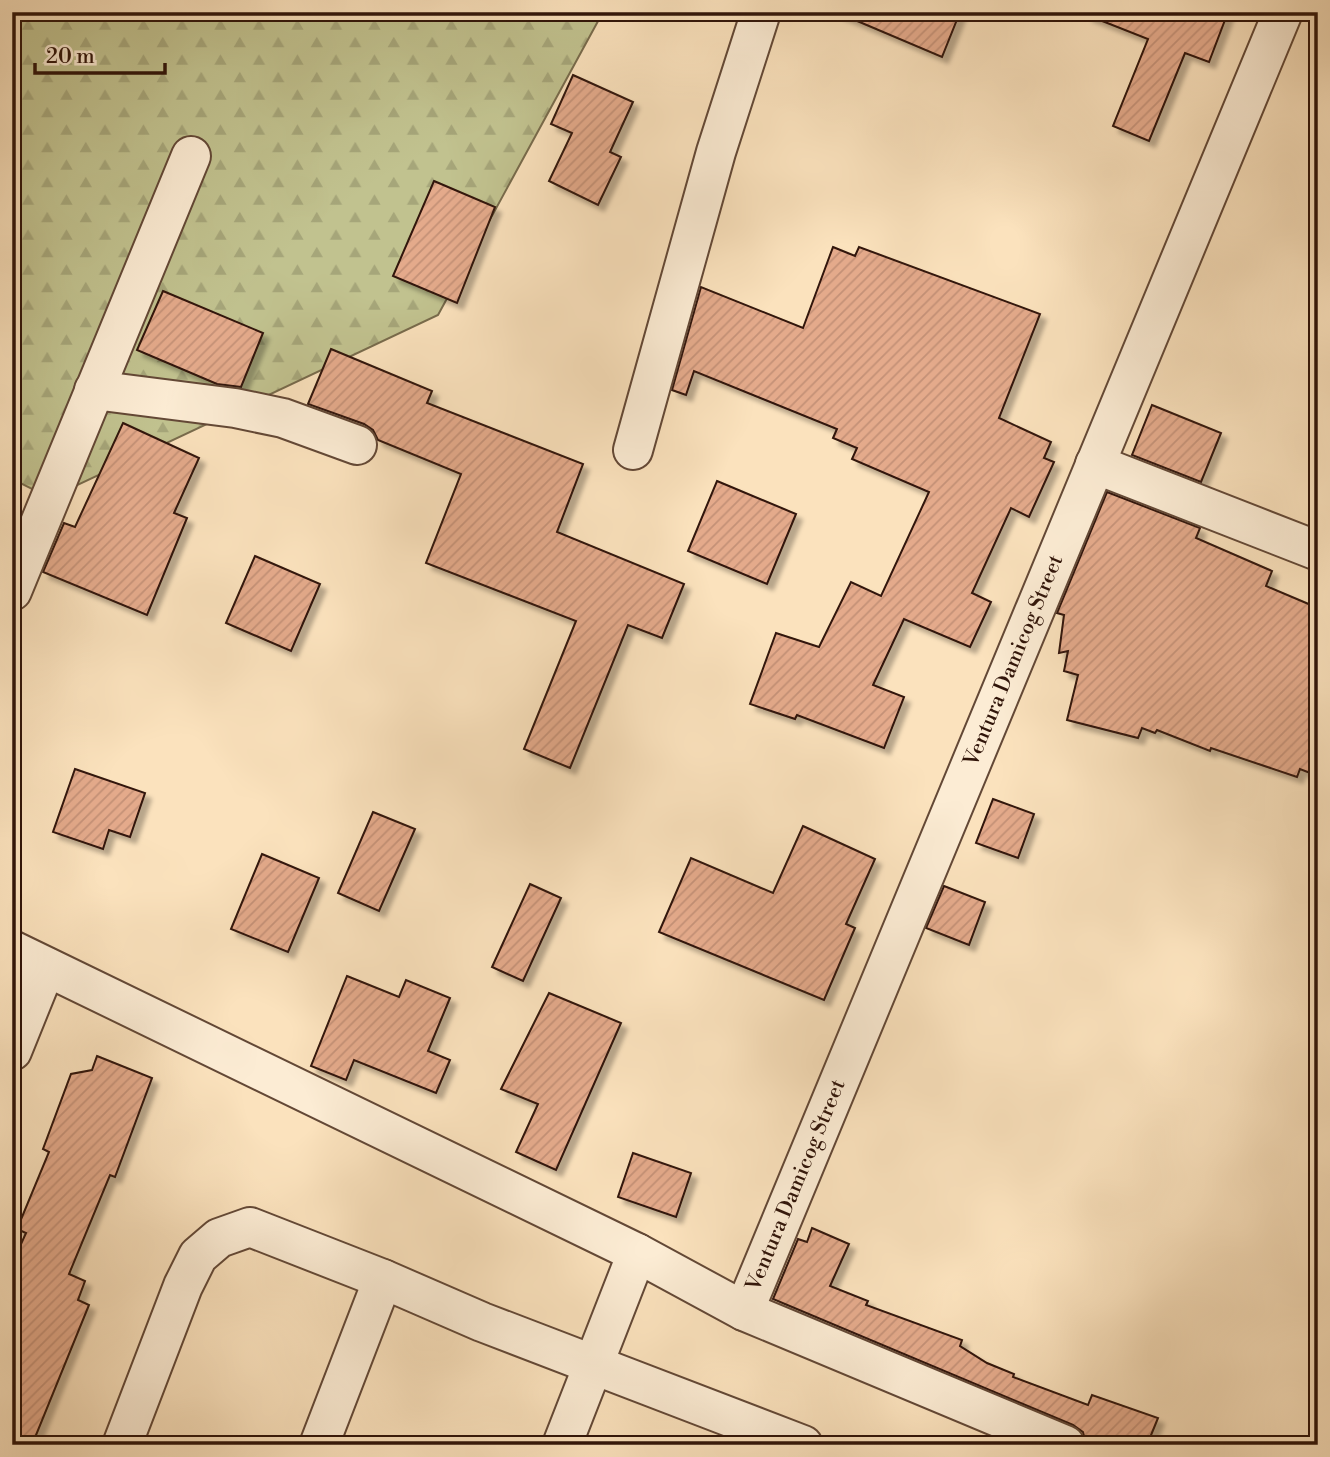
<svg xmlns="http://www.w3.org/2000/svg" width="1330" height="1457" viewBox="0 0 1330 1457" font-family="'Libre Bodoni',serif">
<defs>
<pattern id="forest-firs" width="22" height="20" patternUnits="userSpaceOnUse" patternTransform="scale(1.75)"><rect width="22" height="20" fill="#c1c28f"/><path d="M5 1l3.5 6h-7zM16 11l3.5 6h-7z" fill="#a6a67a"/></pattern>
<pattern id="building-hatch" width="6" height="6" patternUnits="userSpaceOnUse" patternTransform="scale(1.75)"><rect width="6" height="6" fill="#e4aa8b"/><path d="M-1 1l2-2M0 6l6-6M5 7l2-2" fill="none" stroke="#c49177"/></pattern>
<filter id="shadow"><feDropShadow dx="6" dy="6" stdDeviation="2" flood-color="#0004"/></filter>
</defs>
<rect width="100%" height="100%" fill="#fbe2bd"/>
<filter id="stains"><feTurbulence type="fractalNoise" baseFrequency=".00286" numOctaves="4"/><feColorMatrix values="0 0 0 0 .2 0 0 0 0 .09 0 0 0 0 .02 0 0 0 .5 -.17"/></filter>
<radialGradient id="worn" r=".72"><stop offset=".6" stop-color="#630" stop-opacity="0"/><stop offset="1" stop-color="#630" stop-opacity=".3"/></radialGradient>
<path fill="url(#forest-firs)" stroke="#786b4c" stroke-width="2" d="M 12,12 L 603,12 L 438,315 L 50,498 L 12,479 Z"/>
<g fill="url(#building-hatch)" stroke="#301409" stroke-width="2" filter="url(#shadow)">
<path d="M 836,12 L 960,12 L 942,57 Z"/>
<path d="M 1087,12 L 1228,12 L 1209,62 L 1185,53 L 1149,141 L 1113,126 L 1148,39 L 1087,15 Z"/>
<path d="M 573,75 L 633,102 L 610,152 L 621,157 L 598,205 L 549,181 L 572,133 L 551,124 Z"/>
<path d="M 434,181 L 495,207 L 457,303 L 393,276 Z"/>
<path d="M 833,247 L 855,256 L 859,247 L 1040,314 L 999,418 L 1051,442 L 1044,458 L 1054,462 L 1029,517 L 1011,508 L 972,593 L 991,602 L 970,647 L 904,619 L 873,685 L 904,697 L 884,748 L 797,715 L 795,719 L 750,704 L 776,633 L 819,647 L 851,582 L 881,596 L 929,492 L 852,459 L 857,448 L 833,438 L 837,429 L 694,371 L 686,395 L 672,390 L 701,287 L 803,328 Z"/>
<path d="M 163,291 L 263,333 L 241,387 L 217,384 L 137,350 Z"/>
<path d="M 331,349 L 432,391 L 427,403 L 583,464 L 557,532 L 684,584 L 662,638 L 628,625 L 570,768 L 524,749 L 576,621 L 426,563 L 461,474 L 378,440 L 373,430 L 364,424 L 308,404 Z"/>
<path d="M 1152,405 L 1221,433 L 1201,482 L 1132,455 Z"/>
<path d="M 123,423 L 199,458 L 174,513 L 187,518 L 147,615 L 43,572 L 64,523 L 75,527 Z"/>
<path d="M 717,481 L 796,514 L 767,584 L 688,551 Z"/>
<path d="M 1107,492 L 1200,528 L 1196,538 L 1272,571 L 1266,586 L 1318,608 L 1318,776 L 1300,769 L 1297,777 L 1211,748 L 1210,751 L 1157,730 L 1155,733 L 1142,728 L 1138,738 L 1067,720 L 1078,675 L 1064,671 L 1068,651 L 1059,653 L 1064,615 L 1057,613 Z"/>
<path d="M 255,556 L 320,584 L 291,651 L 226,623 Z"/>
<path d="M 75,769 L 145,793 L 130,837 L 109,830 L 103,849 L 53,832 Z"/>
<path d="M 993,799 L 1034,814 L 1018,858 L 976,843 Z"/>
<path d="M 373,812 L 415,829 L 379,911 L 338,893 Z"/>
<path d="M 803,826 L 875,859 L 846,924 L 855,928 L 824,1000 L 659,932 L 691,858 L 773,893 Z"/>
<path d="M 262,854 L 319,878 L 288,952 L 231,929 Z"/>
<path d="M 530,884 L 561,898 L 523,981 L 492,967 Z"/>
<path d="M 944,886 L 985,902 L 969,945 L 926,928 Z"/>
<path d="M 347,976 L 399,997 L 406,980 L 450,998 L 428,1051 L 450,1060 L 436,1093 L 354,1060 L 346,1080 L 311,1066 Z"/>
<path d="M 549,993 L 621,1023 L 556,1170 L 516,1152 L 538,1104 L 501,1089 Z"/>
<path d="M 97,1056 L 152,1078 L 115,1177 L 110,1175 L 69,1274 L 85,1281 L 78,1300 L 89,1305 L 32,1445 L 12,1445 L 12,1264 L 26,1233 L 17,1229 L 49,1152 L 43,1149 L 71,1074 L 92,1070 Z"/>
<path d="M 633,1153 L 691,1173 L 676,1217 L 618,1197 Z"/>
<path d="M 812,1228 L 849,1244 L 830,1286 L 868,1301 L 866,1305 L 962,1340 L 960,1346 L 987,1363 L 1014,1374 L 1013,1377 L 1088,1405 L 1092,1395 L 1158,1418 L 1147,1445 L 1086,1445 L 1083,1432 L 1073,1425 L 773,1299 L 798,1239 L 807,1242 Z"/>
</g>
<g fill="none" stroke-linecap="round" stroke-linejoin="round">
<g stroke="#634836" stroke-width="42">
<g id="minor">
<path d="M 94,390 L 235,408 L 283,418 L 357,445"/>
<path d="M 633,450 L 716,152 L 761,12"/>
<path d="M 1095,464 L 1318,551"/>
<path d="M 12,591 L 191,156"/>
<path d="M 12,950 L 637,1253 L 744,1311 L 1065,1445"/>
<path d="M 12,1051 L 46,967"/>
<path id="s1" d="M 744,1311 L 1283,12"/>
<path d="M 122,1445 L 183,1286 L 198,1256 L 219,1238 L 250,1227 L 383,1279 L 482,1322 L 803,1445"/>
<path d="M 319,1445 L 383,1279"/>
<path d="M 562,1445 L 637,1253"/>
</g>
</g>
<use href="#minor" stroke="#fcecd4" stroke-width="38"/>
</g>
<g text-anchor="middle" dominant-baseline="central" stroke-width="7" stroke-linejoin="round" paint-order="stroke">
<g font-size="21" fill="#301409" stroke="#fcecd4">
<text stroke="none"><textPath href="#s1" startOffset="704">Ventura Damicog Street</textPath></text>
<text stroke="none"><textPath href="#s1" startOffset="136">Ventura Damicog Street</textPath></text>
</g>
</g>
<rect width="1330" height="1457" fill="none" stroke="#fbe2bd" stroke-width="42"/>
<rect x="14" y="14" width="1302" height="1429" fill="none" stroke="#301409" stroke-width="3.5"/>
<rect x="21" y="21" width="1288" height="1415" fill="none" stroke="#301409" stroke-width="2"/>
<path d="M35 63v10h130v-10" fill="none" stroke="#301409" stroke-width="3.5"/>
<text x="46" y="63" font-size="21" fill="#301409" stroke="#fcecd4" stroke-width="5" paint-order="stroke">20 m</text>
<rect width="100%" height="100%" filter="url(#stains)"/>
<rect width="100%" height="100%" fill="url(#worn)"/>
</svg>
